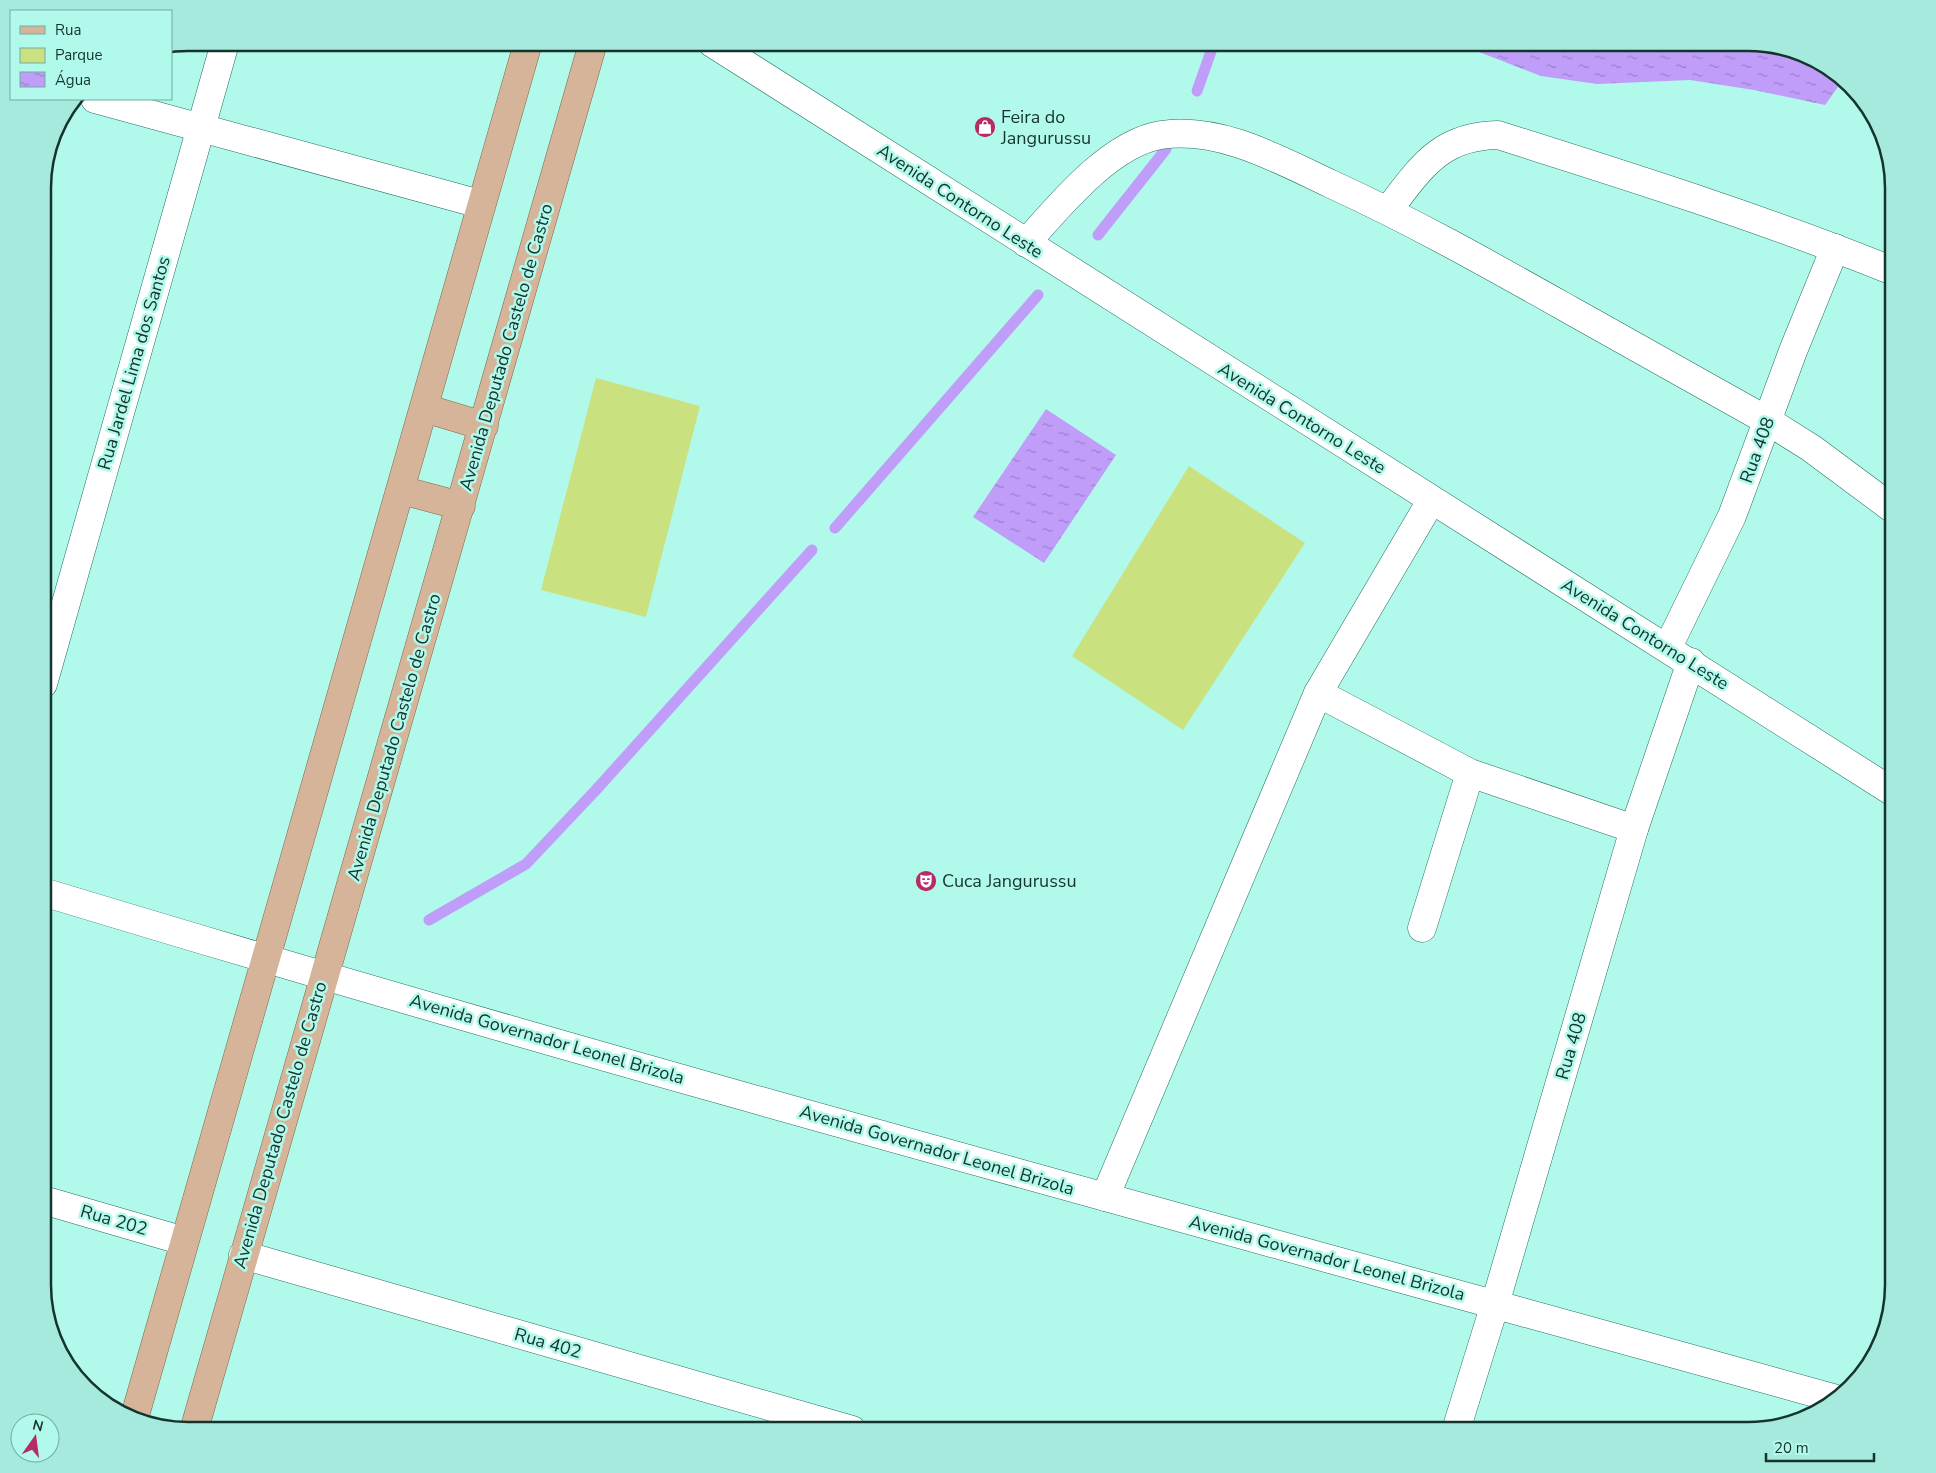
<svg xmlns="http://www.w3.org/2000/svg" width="1936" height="1473" viewBox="0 0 1936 1473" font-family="'Nunito Sans',sans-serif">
<defs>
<pattern id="water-ripples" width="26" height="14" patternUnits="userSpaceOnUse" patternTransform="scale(1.25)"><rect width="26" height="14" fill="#bf9df9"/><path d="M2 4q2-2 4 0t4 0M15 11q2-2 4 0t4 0" fill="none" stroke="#9a81ca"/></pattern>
</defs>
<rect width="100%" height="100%" fill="#b1faeb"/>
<g fill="#c9e27f">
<path d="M 596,378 L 700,406 L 646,617 L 541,590 Z"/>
<path d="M 1189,466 L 1305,543 L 1183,730 L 1072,656 Z"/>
</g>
<g fill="url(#water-ripples)">
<path d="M 1456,43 L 1748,43 C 1781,48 1821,53 1843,80 L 1825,105 L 1754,90 L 1690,80 L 1597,84 L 1541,76 Z"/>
<path d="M 1046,409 L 1116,455 L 1044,563 L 973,517 Z"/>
</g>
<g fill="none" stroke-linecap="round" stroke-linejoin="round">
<g stroke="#bf9df9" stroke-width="11">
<path d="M 1197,91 L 1214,43"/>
<path d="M 1098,235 L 1166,149"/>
<path d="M 835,528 L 1038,295"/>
<path d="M 429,920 L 526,864 L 595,791 L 812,550"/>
</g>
<g stroke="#236e62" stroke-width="29">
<g id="minor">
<path d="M 712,43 L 1893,792"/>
<path d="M 95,99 L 480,204"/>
<path d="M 1388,210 C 1421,168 1439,136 1498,135 C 1631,177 1764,219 1893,271"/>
<path d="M 1026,243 C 1059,206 1110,143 1161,135 C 1220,126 1280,160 1331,184 C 1414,222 1490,265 1570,310 C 1635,347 1701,384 1768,421 L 1811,448 L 1893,509"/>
<path d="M 1431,501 L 1318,693 L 1470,773 L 1634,829"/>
<path d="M 1668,647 L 1732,516 L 1793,351 L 1835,248"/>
<path d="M 43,684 L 225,43"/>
<path d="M 43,892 C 636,1072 1236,1232 1833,1398"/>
<path d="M 1422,928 L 1470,773"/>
<path d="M 1105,1197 L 1318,693"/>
<path d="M 43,1200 L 184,1241"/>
<path d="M 243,1255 L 852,1430"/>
<path d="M 1456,1430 L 1495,1304 L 1634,829 L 1691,662"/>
</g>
</g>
<g stroke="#806747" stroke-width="29">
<g id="major">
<path d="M 424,408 L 484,426"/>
<path d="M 401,490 L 461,506"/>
<path d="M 134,1419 L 528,43"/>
<path d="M 194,1430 L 593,43"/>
</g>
</g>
<use href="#minor" stroke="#fff" stroke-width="28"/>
<use href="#major" stroke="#d5b499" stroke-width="28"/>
</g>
<defs>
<g id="shop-disc" transform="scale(1.125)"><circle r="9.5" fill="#b62b66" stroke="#b1faeb"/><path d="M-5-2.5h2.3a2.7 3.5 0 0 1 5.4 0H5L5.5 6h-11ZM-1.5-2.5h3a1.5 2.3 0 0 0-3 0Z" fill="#fff"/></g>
<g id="theatre-disc" transform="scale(1.125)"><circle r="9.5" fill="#b62b66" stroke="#b1faeb"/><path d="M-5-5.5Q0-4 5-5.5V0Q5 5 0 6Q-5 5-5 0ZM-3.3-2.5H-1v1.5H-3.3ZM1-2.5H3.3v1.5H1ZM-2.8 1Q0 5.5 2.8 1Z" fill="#fff"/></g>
</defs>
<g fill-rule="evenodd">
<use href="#shop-disc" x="985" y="127"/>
<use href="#theatre-disc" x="926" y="881"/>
</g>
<g text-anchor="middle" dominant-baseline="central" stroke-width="5" stroke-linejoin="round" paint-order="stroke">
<g font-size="18" fill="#16342e" stroke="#b1faeb" text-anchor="start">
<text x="1001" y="117">Feira do<tspan x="1001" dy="21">Jangurussu</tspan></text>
<text x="942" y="881">Cuca Jangurussu</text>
</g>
<g font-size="18" fill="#16342e" stroke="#b1faeb">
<text transform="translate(960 201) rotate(33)">Avenida Contorno Leste</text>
<text transform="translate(506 347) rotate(-74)">Avenida Deputado Castelo de Castro</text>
<text transform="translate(134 363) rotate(-74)">Rua Jardel Lima dos Santos</text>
<text transform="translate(1302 418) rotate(32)">Avenida Contorno Leste</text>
<text transform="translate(1757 450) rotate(-70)">Rua 408</text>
<text transform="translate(1645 634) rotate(32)">Avenida Contorno Leste</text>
<text transform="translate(394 737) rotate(-74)">Avenida Deputado Castelo de Castro</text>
<text transform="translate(547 1039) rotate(16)">Avenida Governador Leonel Brizola</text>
<text transform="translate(1571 1046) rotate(-74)">Rua 408</text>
<text transform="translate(280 1125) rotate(-74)">Avenida Deputado Castelo de Castro</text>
<text transform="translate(937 1150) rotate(16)">Avenida Governador Leonel Brizola</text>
<text transform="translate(114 1220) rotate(16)">Rua 202</text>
<text transform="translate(1327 1258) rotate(15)">Avenida Governador Leonel Brizola</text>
<text transform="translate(548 1343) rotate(16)">Rua 402</text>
</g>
</g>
<path d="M0 0H1936V1473H0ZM188 51H1748A137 137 0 0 1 1885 188V1285A137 137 0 0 1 1748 1422H188A137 137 0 0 1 51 1285V188A137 137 0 0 1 188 51Z" fill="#a5eadc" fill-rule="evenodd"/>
<path fill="none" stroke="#16342e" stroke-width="2.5" d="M188 51H1748A137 137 0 0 1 1885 188V1285A137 137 0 0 1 1748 1422H188A137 137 0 0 1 51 1285V188A137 137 0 0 1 188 51Z"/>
<rect x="10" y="10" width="162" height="90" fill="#b1faeb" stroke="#73ab9f"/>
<rect x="20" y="26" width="25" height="8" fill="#d5b499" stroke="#73ab9f"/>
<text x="55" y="35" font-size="15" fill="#16342e">Rua</text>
<rect x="20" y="48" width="25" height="15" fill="#c9e27f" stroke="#73ab9f"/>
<text x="55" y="60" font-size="15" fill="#16342e">Parque</text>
<rect x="20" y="72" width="25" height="15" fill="url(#water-ripples)" stroke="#73ab9f"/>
<text x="55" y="85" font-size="15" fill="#16342e">Água</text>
<g transform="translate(35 1438) rotate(14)"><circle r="24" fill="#b1faeb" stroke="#73ab9f"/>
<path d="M0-4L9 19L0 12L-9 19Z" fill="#b62b66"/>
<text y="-8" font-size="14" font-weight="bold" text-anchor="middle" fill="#16342e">N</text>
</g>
<path d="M1766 1453v8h108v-8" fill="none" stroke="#16342e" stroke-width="2.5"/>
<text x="1774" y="1453" font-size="15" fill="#16342e" stroke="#b1faeb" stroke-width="4" paint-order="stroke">20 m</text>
</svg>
